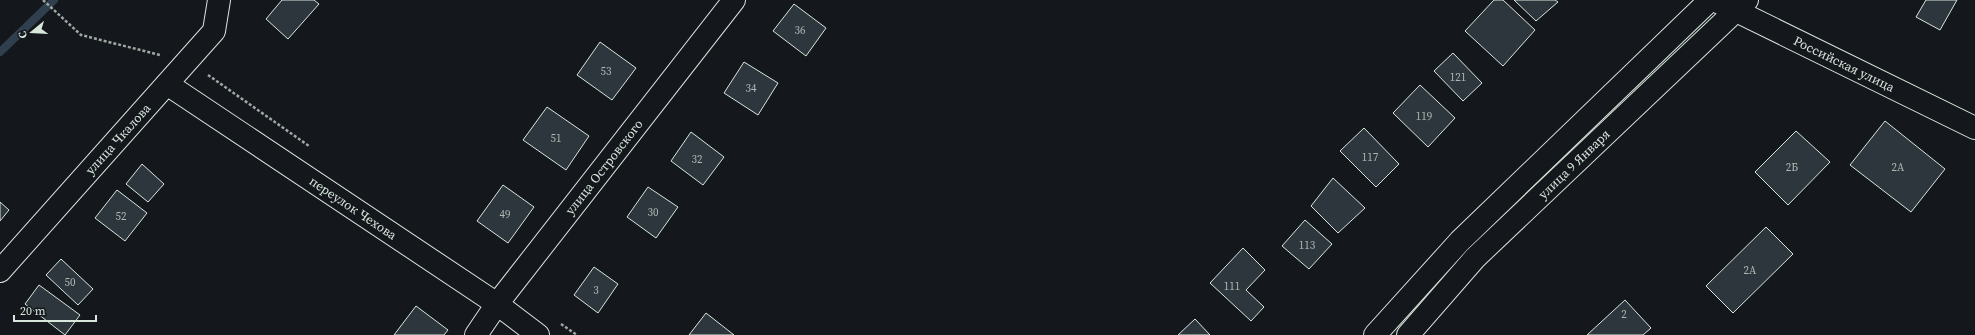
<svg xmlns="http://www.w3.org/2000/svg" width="1975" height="335" viewBox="0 0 1975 335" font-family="'Source Serif 4',serif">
<rect width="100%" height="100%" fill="#14181c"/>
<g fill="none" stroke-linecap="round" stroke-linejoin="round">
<path stroke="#2f3f4d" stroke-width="8" d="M 0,52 L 54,0"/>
</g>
<g fill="#2c363c" stroke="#d8e6dc">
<path d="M 282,0 L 314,0 L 319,4 L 288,39 L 266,19 Z"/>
<path d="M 1494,0 L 1503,0 L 1535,30 L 1503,66 L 1465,31 Z"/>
<path d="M 1514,0 L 1555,0 L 1558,2 L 1536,21 Z"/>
<path d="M 1926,0 L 1957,0 L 1940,30 L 1916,17 Z"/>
<path d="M 794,4 L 826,28 L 806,56 L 773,31 Z"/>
<path d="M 600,42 L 636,68 L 612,100 L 577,75 Z"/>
<path d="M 1453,53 L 1482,83 L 1463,101 L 1434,71 Z"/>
<path d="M 744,62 L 778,83 L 758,115 L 724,93 Z"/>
<path d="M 1420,85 L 1455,118 L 1428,147 L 1393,113 Z"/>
<path d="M 547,107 L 589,136 L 566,170 L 523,140 Z"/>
<path d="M 1885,121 L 1945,169 L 1911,212 L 1850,165 Z"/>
<path d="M 1364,128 L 1399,164 L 1376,187 L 1340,151 Z"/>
<path d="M 1796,131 L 1830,162 L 1788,205 L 1755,172 Z"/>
<path d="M 691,132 L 724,157 L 703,185 L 671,161 Z"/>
<path d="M 142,164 L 164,184 L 148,202 L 126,184 Z"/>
<path d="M 1333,178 L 1365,208 L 1338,233 L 1311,206 Z"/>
<path d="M 503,185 L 534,207 L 508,243 L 477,221 Z"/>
<path d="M 648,187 L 678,207 L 656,238 L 627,217 Z"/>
<path d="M 117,190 L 147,213 L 125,241 L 95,218 Z"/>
<path d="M 0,202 L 9,210 L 0,221 Z"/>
<path d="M 1305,220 L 1332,244 L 1309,269 L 1282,246 Z"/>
<path d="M 1766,227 L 1793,254 L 1733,313 L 1706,286 Z"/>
<path d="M 1243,248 L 1265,270 L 1246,290 L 1264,307 L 1251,321 L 1210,283 Z"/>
<path d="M 61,259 L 93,289 L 78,305 L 46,275 Z"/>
<path d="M 594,267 L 618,284 L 598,313 L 574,295 Z"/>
<path d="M 39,285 L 80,315 L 65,335 L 25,304 Z"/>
<path d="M 1625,300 L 1651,328 L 1643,335 L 1587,335 Z"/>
<path d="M 416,306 L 448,330 L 444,335 L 394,335 Z"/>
<path d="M 706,313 L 734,335 L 689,335 Z"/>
<path d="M 1195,319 L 1210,335 L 1178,335 Z"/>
</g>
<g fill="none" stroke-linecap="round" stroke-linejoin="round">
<g stroke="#d8e6dc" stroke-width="24">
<g id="minor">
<path d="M 1714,0 L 1975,128"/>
<path d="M 167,84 L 497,304 L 538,335"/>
<path d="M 0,271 L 214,31 L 219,0"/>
<path d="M 476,335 L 497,304 L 734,0"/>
</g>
</g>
<g stroke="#d8e6dc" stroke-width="24">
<g id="secondary">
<path d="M 1375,335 L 1460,241 L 1710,0"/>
<path d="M 1408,335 L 1475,258 L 1747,0"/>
</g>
</g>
<g stroke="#9da8a2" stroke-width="2.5" stroke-dasharray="3 2" stroke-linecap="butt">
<path d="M 43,0 L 81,35 L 160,55"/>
<path d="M 208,75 L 309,146"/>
<path d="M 561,324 L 577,335"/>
</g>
<use href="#minor" stroke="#14181c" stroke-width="22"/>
<use href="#secondary" stroke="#14181c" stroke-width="22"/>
</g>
<g text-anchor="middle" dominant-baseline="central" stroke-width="3" stroke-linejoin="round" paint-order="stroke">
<g font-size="11" fill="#adbab4">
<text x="800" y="30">36</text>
<text x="606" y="71">53</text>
<text x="1458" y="77">121</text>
<text x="751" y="88">34</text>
<text x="1424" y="116">119</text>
<text x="556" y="138">51</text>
<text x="1370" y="157">117</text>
<text x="697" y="159">32</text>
<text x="1792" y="167">2Б</text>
<text x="1898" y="167">2А</text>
<text x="653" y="212">30</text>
<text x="505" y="214">49</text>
<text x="121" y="216">52</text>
<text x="1307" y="245">113</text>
<text x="1750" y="270">2А</text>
<text x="70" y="282">50</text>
<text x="1232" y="286">111</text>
<text x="596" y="290">3</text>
<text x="1624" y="314">2</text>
</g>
<g font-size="13" fill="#d8e6dc" stroke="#14181c">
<text transform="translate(1844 64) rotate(26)">Российская улица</text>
<text transform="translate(118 139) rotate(-48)">улица Чкалова</text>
<text transform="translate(1574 164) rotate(-44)">улица 9 Января</text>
<text transform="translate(604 167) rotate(-52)">улица Островского</text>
<text transform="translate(353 208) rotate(34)">переулок Чехова</text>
</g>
</g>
<g transform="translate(32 32) rotate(252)" stroke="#14181c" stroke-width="3" paint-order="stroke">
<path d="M0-3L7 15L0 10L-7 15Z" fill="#d8e6dc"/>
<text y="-6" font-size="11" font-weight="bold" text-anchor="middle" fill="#d8e6dc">С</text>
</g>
<path d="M14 315v6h82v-6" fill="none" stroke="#d8e6dc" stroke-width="2"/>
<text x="20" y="315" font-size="12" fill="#d8e6dc" stroke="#14181c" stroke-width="3" paint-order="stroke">20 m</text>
</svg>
